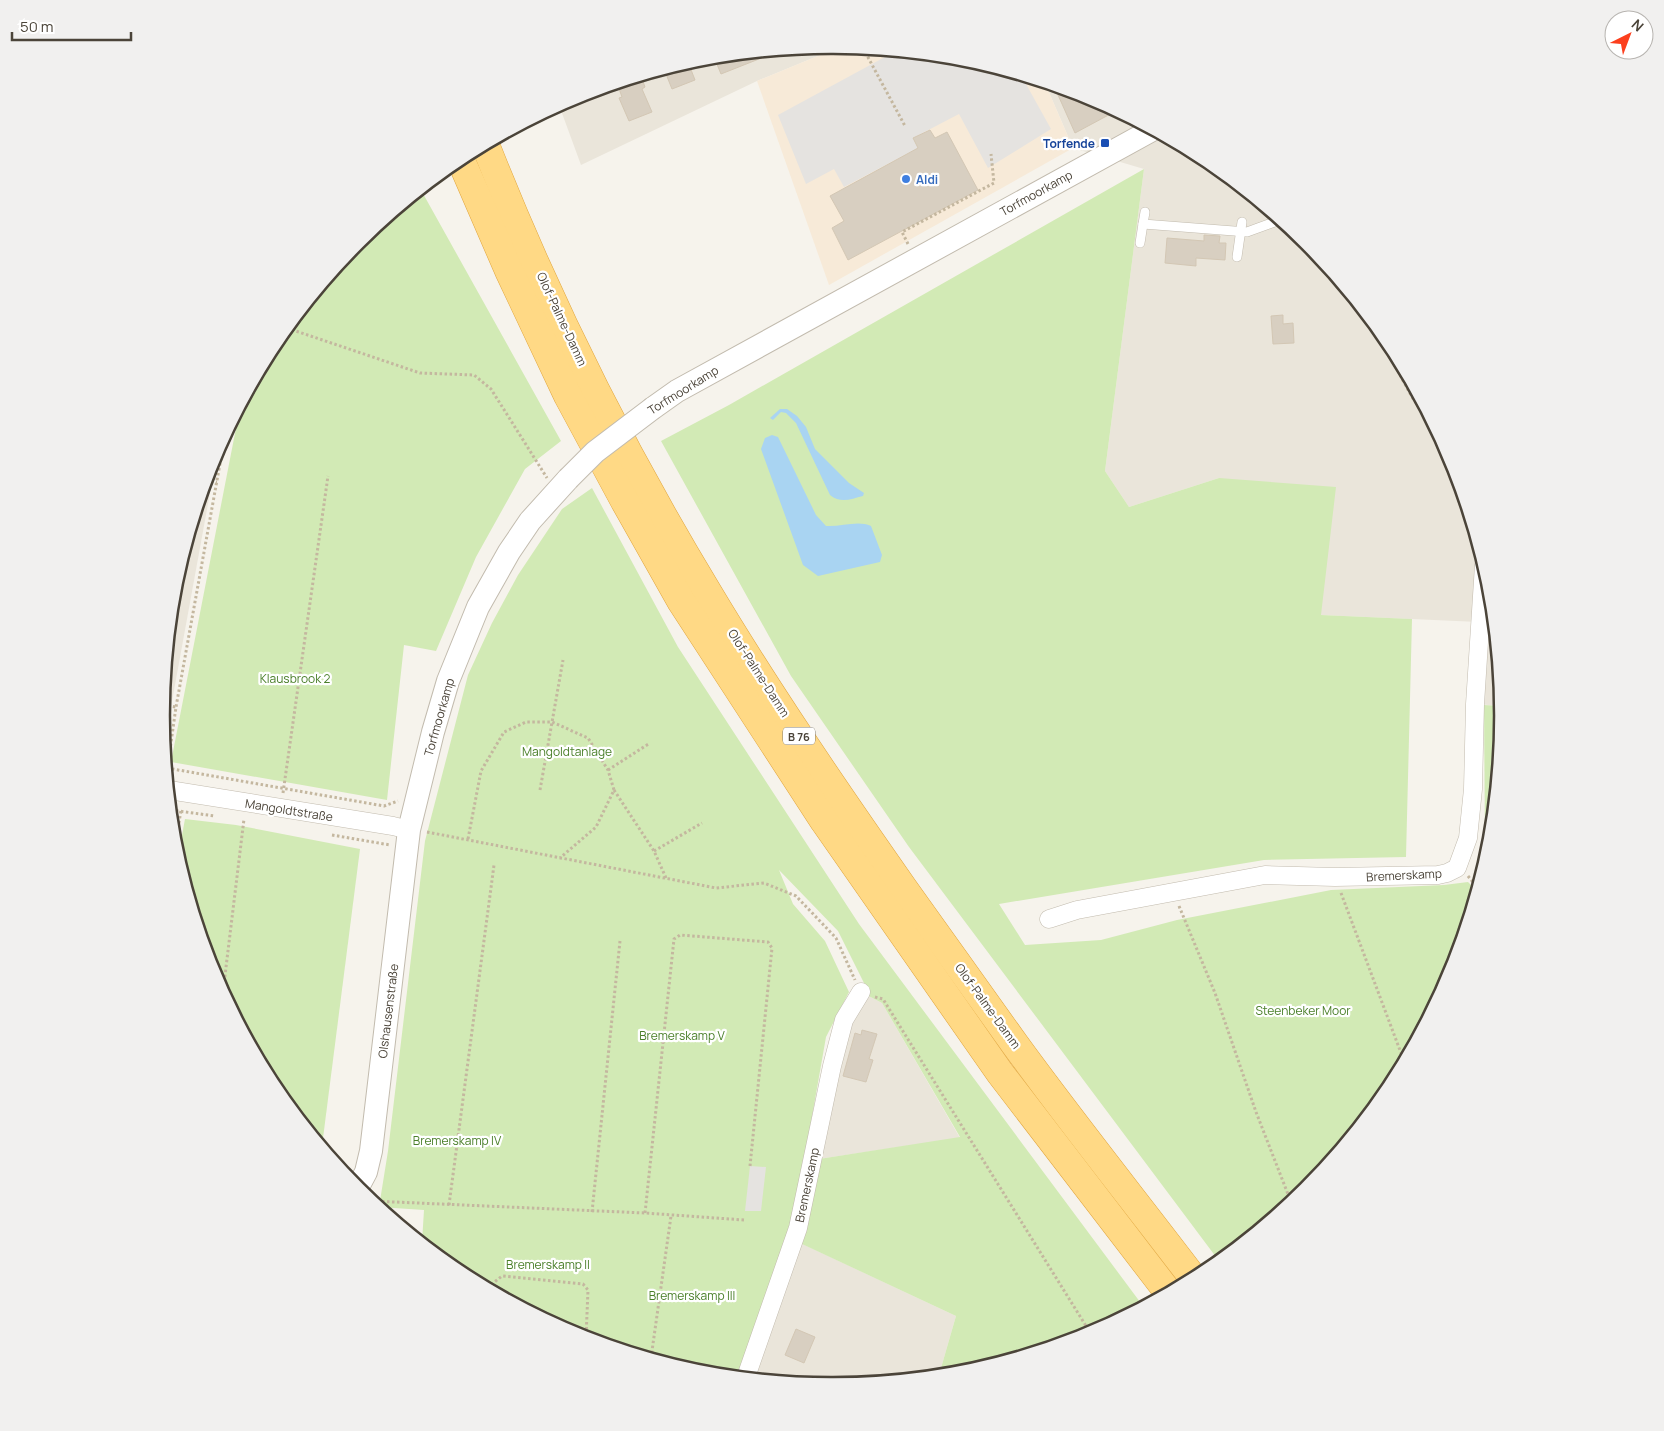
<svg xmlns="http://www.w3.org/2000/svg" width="1664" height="1431" viewBox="0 0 1664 1431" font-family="Manrope,sans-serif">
<rect width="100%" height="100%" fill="#f6f3ec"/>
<g fill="#eae5da">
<path d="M 832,45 L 842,46 L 757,81 L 581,165 L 559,105 L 576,96 L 701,58 Z"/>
<path d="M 1045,83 L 1089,96 L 1205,158 L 1306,242 L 1390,343 L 1452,459 L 1490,585 L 1502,706 L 1475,704 L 1479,622 L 1321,615 L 1219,478 L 1129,507 L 1105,471 L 1144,169 L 1073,148 Z"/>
<path d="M 218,449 L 164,745 L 162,715 L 174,584 L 213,459 Z"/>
<path d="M 861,992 L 882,1003 L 960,1138 L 812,1160 Z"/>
<path d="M 794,1240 L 956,1316 L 939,1375 L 832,1386 L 746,1377 Z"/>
</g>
<path fill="#f7ead8" d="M 842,46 L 963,58 L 1045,83 L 1073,148 L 829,285 L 757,81 Z"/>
<g fill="#d2eab5">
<path d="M 1144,169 L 1105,471 L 1129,507 L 1219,478 L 1336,487 L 1321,615 L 1412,619 L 1406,857 L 1264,860 L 999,904 L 1025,945 L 1101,940 L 1177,920 L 1331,890 L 1444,885 L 1468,882 L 1476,890 L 1451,972 L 1389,1088 L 1306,1190 L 1219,1261 L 909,847 L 791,676 L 661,441 L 729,405 Z"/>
<path d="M 421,190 L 561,441 L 525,469 L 476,557 L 436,651 L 404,645 L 387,800 L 171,762 L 237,423 L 233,421 L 275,343 L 358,241 Z"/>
<path d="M 592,488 L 678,647 L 859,924 L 1143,1306 L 1088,1335 L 963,1373 L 939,1375 L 956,1316 L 802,1244 L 819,1159 L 960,1137 L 882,1003 L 861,992 L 865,985 L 838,931 L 779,870 L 793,904 L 825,941 L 849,992 L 826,1037 L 791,1236 L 739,1377 L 701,1373 L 575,1335 L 459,1273 L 422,1242 L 424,1210 L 379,1207 L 388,1151 L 425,841 L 468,675 L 492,623 L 518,575 L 562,509 Z"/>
<path d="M 1484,705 L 1502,706 L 1502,716 L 1488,853 L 1485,846 Z"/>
<path d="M 185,819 L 236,825 L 360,849 L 322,1146 L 274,1088 L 212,972 L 178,857 Z"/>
</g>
<g fill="#e5e3e0">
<path d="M 896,51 L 963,58 L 1021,75 L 1051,129 L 988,168 L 959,114 L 913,138 L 918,148 L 844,187 L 834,169 L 806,184 L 778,115 Z"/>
<path d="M 750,1166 L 766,1167 L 761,1211 L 745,1211 Z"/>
</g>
<g fill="#a9d4f2">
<path d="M 780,409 L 787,409 L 797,416 L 806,427 L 815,449 L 849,483 L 864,493 L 863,496 C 851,499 841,504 830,495 L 796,423 L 786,413 L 781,412 L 773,420 L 770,418 Z"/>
<path d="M 772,435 L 778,437 L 816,515 L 826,526 C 841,527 858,520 871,526 L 882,555 L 880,562 L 818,576 L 803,565 L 761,449 L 765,438 Z"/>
</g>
<g fill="#d8cfc1" stroke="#d3c7b4">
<path d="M 768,51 L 769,55 L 721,74 L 714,57 Z"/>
<path d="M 688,62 L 695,80 L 672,89 L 664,69 Z"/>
<path d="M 641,76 L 645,87 L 642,89 L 652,112 L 629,121 L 619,98 L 622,97 L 617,83 Z"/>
<path d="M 1054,86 L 1089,96 L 1116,111 L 1075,133 Z"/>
<path d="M 930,130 L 935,138 L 947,132 L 978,190 L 848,260 L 832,228 L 844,221 L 830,196 L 918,148 L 913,138 Z"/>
<path d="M 1204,235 L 1220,236 L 1219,243 L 1226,243 L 1225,260 L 1196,258 L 1196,266 L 1165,263 L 1167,238 L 1204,241 Z"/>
<path d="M 1283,315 L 1283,324 L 1293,323 L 1294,343 L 1273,344 L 1271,316 Z"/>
<path d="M 862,1030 L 877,1034 L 869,1059 L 873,1060 L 866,1082 L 843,1076 L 855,1033 L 861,1035 Z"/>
<path d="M 796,1329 L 815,1337 L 804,1363 L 785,1355 Z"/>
</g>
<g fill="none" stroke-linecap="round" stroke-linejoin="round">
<g stroke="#c2bbae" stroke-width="10">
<g id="service">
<path d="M 1145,212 L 1143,224 L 1247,232 L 1280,220"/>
<path d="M 1140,243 L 1143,224"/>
<path d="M 1237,257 L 1242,222"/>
</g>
</g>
<g stroke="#c2bbae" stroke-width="19">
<g id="minor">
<path d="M 169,790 L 393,826 L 409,830"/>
<path d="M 1049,919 L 1077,910 L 1265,875 L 1335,877 L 1438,875 L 1447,873 L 1457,868 L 1468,838 L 1473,789 L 1475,704 L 1484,565"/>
<path d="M 746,1377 L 798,1228 L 832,1066 L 844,1020 L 861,992"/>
</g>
</g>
<g stroke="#c2bbae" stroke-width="24">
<g id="tertiary">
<path d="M 653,408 L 677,391 L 1152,130"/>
<path d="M 357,1189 L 366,1172 L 371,1151 L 409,830 L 433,732 L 448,681 L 478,607 L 509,552 L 530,521 L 568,479"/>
</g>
</g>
<g stroke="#e0a43c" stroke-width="29">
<g id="trunk">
<path d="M 485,144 C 546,299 621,449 707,591 C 768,693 836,792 904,889 C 941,940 977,992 1014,1043 C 1072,1123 1134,1200 1194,1279"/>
<path d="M 460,158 L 509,271 L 568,396 L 624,500 L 681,601 L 824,821 L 1000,1073 L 1168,1292"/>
</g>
</g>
<g stroke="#c4b79f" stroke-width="3" stroke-dasharray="2.5 2.5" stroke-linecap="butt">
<path d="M 863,48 L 905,126"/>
<path d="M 908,244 L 902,232 L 994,183 L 991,154"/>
<path d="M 1369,318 L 1412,397 L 1436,431"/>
<path d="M 287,328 L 420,373 L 474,375 L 491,389 L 547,478"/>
<path d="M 206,481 L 217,482"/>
<path d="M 163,705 L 176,707"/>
<path d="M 163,728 L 166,706"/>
<path d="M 167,768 L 384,806 L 398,801"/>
<path d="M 608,770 L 650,743"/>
<path d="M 167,771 L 176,707 L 225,436"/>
<path d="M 540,790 L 563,660"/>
<path d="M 614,790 L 654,851 L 666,878"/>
<path d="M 283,793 L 328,476"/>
<path d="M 171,810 L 215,816"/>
<path d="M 427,832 L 716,888 L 764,883 L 796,896 L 836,938 L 855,980"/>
<path d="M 332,835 L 390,845"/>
<path d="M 468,839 L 481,771 L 504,732 L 526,722 L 552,722 L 588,738 L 608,770 L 614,790 L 596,827 L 560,858"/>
<path d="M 175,848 L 181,810"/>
<path d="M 654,851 L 702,823"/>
<path d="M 1468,876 L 1477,887"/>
<path d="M 1341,893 L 1404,1061"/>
<path d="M 1179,906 L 1215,993 L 1256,1112 L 1291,1202"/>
<path d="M 223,992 L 244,819"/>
<path d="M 875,997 L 883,999 L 1091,1334"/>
<path d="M 372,1201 L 645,1213 L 744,1220"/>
<path d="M 449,1205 L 494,865"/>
<path d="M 592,1212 L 620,941"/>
<path d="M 645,1213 L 674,939 L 680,935 L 768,942 L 772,948 L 750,1166"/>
<path d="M 492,1290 L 492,1284 L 502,1276 L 583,1284 L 588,1290 L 586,1338"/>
<path d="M 651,1358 L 671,1216"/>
</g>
<use href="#service" stroke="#fff" stroke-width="9"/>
<use href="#minor" stroke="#fff" stroke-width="18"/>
<use href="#tertiary" stroke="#fff" stroke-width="22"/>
<use href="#trunk" stroke="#ffd985" stroke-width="28"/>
<g stroke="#c2bbae" stroke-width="24" stroke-linecap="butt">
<path id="tertiary-bridge" d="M 568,479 L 595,452 L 653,408"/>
</g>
<use href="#tertiary-bridge" stroke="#fff" stroke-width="22"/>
</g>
<rect fill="#1a4fb4" stroke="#fff" stroke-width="2" x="1100" y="138" width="10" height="10" rx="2.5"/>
<circle fill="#3f7fe0" stroke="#fff" stroke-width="2" cx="906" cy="179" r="5"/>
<g text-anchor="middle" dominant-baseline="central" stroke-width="4.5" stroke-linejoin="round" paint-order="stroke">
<rect fill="#fff" stroke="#817c74" stroke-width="1" x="783" y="727.5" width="32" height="17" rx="4"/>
<g font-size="11" font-weight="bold" fill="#4b4439">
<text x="799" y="736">B 76</text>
</g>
<g font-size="12" font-weight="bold" fill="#164399" stroke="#fff" text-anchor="end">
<text x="1095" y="143">Torfende</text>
</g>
<g font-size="12" font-weight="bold" fill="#366cbe" stroke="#fff" text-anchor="start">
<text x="916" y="179">Aldi</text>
</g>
<g font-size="12" fill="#4b4439" stroke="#fff">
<text transform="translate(1036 193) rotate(-29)">Torfmoorkamp</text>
<text transform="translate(562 319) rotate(65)">Olof-Palme-Damm</text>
<text transform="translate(683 390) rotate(-32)">Torfmoorkamp</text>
<text transform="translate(759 673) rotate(57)">Olof-Palme-Damm</text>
<text transform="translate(439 717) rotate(-74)">Torfmoorkamp</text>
<text transform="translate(289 810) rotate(9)">Mangoldtstraße</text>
<text transform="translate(1404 875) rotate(-3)">Bremerskamp</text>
<text transform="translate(988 1006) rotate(54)">Olof-Palme-Damm</text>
<text transform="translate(388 1011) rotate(-83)">Olshausenstraße</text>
<text transform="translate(807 1185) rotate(-78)">Bremerskamp</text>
</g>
<g font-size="12" fill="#4a7f2a" stroke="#fff">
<text x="295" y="678">Klausbrook 2</text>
<text x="567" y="751">Mangoldtanlage</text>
<text x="1303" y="1010">Steenbeker Moor</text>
<text x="682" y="1035">Bremerskamp V</text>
<text x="457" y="1140">Bremerskamp IV</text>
<text x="548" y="1264">Bremerskamp II</text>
<text x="692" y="1295">Bremerskamp III</text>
</g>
</g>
<path d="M0 0H1664V1431H0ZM831 54H833A661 661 0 0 1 1494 715V716A661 661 0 0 1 833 1377H831A661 661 0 0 1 170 716V715A661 661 0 0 1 831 54Z" fill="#f1f0ef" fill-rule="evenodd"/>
<path fill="none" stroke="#4b4439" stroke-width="2.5" d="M831 54H833A661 661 0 0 1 1494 715V716A661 661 0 0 1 833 1377H831A661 661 0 0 1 170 716V715A661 661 0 0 1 831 54Z"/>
<g transform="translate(1629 35) rotate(42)"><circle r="24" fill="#ffffff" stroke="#b7b4b0"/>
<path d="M0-4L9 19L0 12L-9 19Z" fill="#fc3f1d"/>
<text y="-8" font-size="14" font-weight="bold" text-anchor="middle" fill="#4b4439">N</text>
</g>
<path d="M12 32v8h119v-8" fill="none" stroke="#4b4439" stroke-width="2.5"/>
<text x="20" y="32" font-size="15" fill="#4b4439" stroke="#ffffff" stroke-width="4" paint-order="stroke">50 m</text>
</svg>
